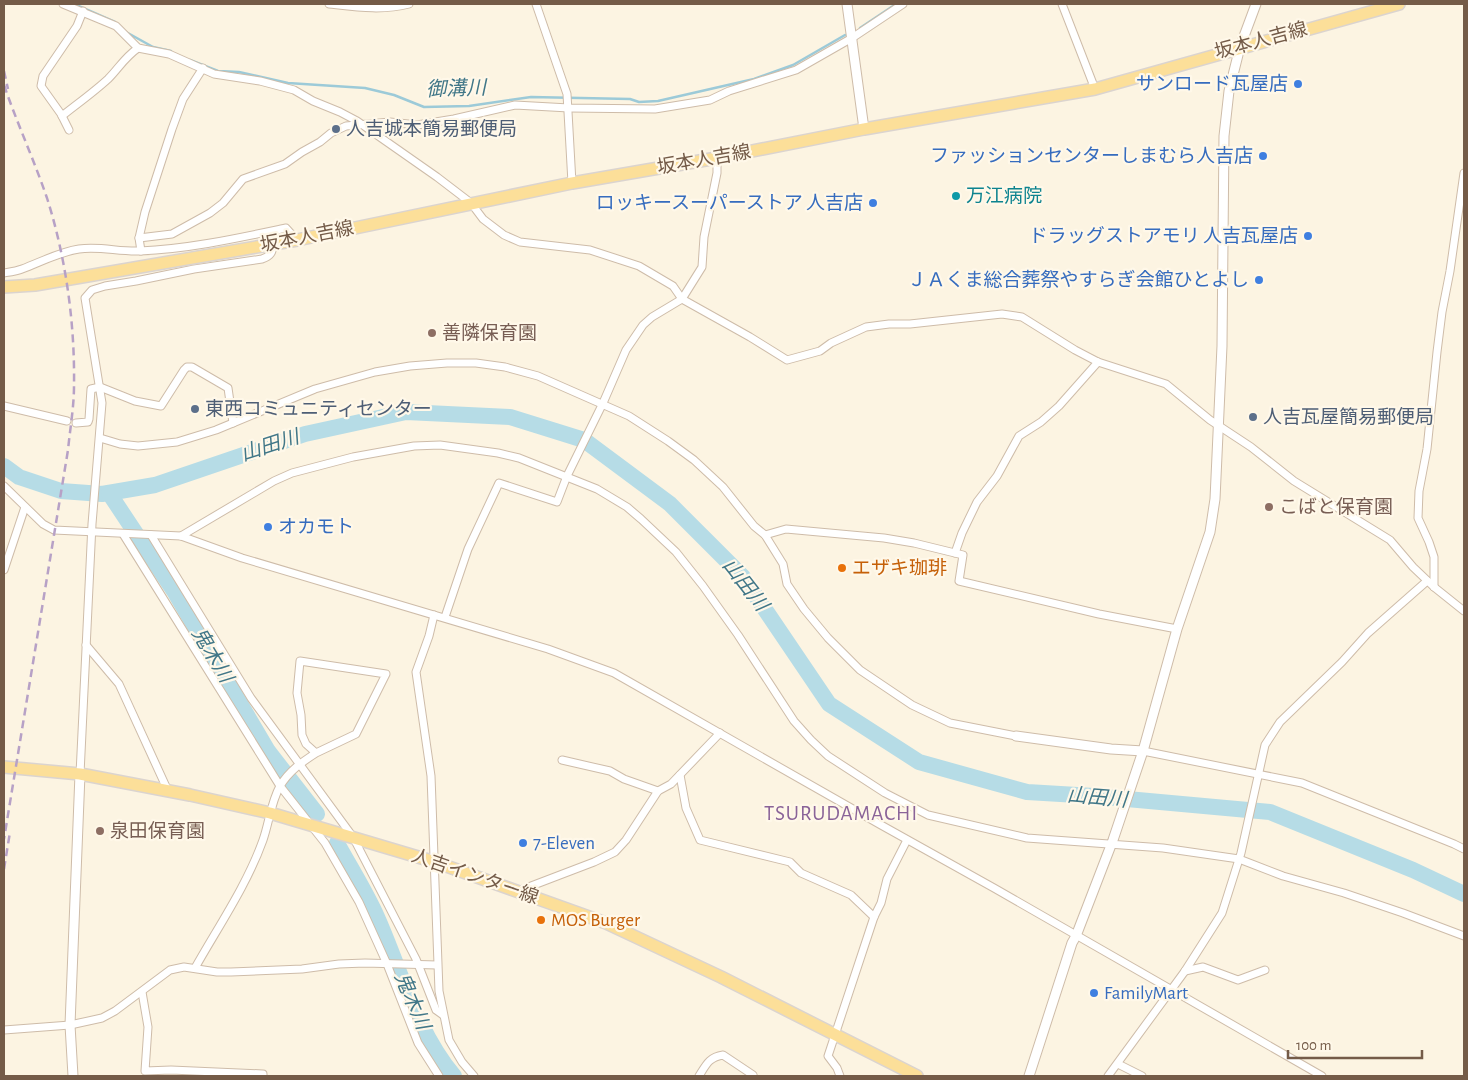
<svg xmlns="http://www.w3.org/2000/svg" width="1468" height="1080" viewBox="0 0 1468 1080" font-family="'Alegreya Sans','Noto Sans JP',sans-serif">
<rect width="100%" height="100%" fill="#fcf4e2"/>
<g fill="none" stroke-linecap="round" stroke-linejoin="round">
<g stroke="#9ccad8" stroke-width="2.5">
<path d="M 74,4 L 115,22"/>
<path d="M 860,28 L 896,4"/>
<path d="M 126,32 L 153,47 L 171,51"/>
<path d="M 190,60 L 218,71 L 239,72 L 288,83 L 365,88 L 394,95 L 424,107 L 469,106 L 531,97 L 630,99 L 639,102 L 658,101 L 754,79 L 793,65 L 845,35"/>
</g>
<g stroke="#b6dce6" stroke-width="16">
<path d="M 4,466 L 19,477 L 61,491 L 102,494 L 155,485 L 305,434 L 406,412 L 510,417 L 584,440 L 670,504 L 743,577 L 829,704 L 919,762 L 1027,792 L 1094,796 L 1270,812 L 1413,870 L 1464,894"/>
<path d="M 109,493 L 174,591 L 268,751 L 317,814"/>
<path d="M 337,843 C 350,867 366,892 377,917 C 401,971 416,1031 454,1076"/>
</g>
<g stroke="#cebca9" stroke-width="9">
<g id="minor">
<path d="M 63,4 L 116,26 L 138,48 L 169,54 L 214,74 L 260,81 L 294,90 L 313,101 L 340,112 L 357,121 L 437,177 L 471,203 L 483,219 L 504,235 L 520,242 L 590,250 L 639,266 L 673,286 L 682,299 L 750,337 L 787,360 L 820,351 L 831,343 L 866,327 L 889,324 L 910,324 L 1002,314 L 1022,317 L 1075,350 L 1098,362 L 1166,384 L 1210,420 L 1251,447 L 1294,481 L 1390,540 L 1413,567 L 1434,587 L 1464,611"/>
<path d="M 329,4 C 356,7 382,11 409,4"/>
<path d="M 536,4 L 567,94 L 572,183"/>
<path d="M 1062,4 L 1095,89"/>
<path d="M 62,116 C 77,104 94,92 108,79 C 119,68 124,58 138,48"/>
<path d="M 69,130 L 61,114 L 41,86 L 43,76 L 77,26 L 83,11"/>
<path d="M 139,238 L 172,234 L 210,213 L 223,203 L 243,179 L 285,164 L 302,152 L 320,142 L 331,133 L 346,126 L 390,122 L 417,125 L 454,119 L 515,105 L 569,108 L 655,109 L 710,100 L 729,91 L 796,70 L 852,38 L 903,4"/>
<path d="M 141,251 L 139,238 L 145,212 L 172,129 L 183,99 L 203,68"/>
<path d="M 4,273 C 10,272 17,271 22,269 C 41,262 59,252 79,249 C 100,246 119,252 140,251 C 189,249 238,238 286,228 L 297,240"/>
<path d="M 4,406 L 67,421"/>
<path d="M 76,423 L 88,422 L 89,419 L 91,389 L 100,387 L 135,401 L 161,406 L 184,370 L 187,367 L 192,367 L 228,388 L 233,423"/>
<path d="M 100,438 L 120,444 L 138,446 L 177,442 L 216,430 L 315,389 L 375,372 L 410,366 L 447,363 L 476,363 L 505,367 L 538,376 L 629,416 L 668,441 L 694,460 L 723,487 L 754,526 L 765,535 L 783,564 L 787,584 L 804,609 L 828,638 L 860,670 L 912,705 L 950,723 L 1016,736"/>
<path d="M 4,486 L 43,524 L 54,530 L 181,536 L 242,558 L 548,649 L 614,673 L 881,825 L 994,888 L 1322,1076"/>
<path d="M 123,534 L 280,786 L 325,843 L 359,902 L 387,964 L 418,1043 L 439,1076"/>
<path d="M 151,535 L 251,698 L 353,837 L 416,959 L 436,1010 L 443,1015"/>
<path d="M 765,535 L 786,529 L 884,538 L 914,543 L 963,555 L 959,581 L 1099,614 L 1177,629"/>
<path d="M 181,536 L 274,481 L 292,473 L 353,457 L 414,446 L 440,445 L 498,453 L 519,458 L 597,489 L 627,507 L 641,519 L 676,552 L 703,586 L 738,635 L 794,721 L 811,740 L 828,756 L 885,793 L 928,815 L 1027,838 L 1163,848 L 1239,859 L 1283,876 L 1344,893 L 1403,913 L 1464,936"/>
<path d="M 955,553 L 962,533 L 977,502 L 997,476 L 1019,436 L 1041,422 L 1059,406 L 1098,362"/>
<path d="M 4,570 L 25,507"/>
<path d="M 1434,587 L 1434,557 L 1429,542 L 1418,518 L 1419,491 L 1427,449 L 1437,352 L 1442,312 L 1450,271 L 1464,173"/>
<path d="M 434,615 L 429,636 L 416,672 L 431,776 L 439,991 L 449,1040 L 462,1062 L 474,1076"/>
<path d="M 445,617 L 468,549 L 499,483 L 557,502 L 567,476 L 603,403 L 626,350 L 643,325 L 652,317 L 682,299 L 702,267 L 704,237 L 717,173 L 717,158"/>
<path d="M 86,645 L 119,684 L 168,791"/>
<path d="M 1143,751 L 1302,783 L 1454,844 L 1464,849"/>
<path d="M 562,760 L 610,771 L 624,779 L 658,791"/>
<path d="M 80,774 L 92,524 L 102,403 L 85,298 L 92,290 L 105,286 L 136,281 L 194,269 L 262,259 C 270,256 273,253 273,244"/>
<path d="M 680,775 L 686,808 L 700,840 L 790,862 L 801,873 L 851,895 L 874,917"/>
<path d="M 518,891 L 594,862 L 615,852 L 626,840 L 658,791 L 671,784 L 720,733"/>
<path d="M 195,968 C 218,927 247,885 263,840 C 269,823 271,802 280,786 C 289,771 302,762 316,753 L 306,744 L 302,735 L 301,715 L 297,693 L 300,661 L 386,674 L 356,734 L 316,753"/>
<path d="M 1185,971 L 1203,967 L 1238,980 L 1265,970"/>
<path d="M 142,992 L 148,1027 L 145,1071 L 171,1070 L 263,1074 L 263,1076"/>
<path d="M 4,1030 L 70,1025 L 102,1018 L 115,1011 L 170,970 L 184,967 L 217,972 L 231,972 L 302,969 L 339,964 L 365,963 L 437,965"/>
<path d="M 1118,1064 L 1142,1076"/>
<path d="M 699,1076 C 706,1065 709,1057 723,1055 L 753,1075"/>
<path d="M 840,1076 L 837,1068 L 828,1056 L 874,917 L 881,903 L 887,879 L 907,840"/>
<path d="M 1108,1076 L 1185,971 L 1222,913 L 1241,853 L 1265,745 L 1280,722 L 1342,662 L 1368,633 L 1427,581"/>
</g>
</g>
<g stroke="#cebca9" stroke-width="11">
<g id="tertiary">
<path d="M 847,4 L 864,129"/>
<path d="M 1016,736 L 1111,749 L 1143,751"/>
<path d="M 73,1076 L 70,1025 L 80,774"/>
<path d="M 1029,1076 L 1072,943 L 1076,936 L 1113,840 L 1143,751 L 1177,629 L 1210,532 L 1215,499 L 1222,346 L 1224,136 L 1229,91 L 1240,47 L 1256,4"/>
</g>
</g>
<g stroke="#dbd4cf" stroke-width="14">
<g id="primary">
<path d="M 4,287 L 35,285 L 297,240 L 572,183 L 717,158 L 864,129 L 1095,89 L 1399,4"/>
<path d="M 4,767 L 80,774 L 190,795 L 270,813 L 435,862 L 606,923 L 721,977 L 917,1076"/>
</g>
</g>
<use href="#minor" stroke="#fff" stroke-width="7"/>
<use href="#tertiary" stroke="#fff" stroke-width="9"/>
<use href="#primary" stroke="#fcdf99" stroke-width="11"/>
<g stroke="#b7a1c6" stroke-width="2.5" stroke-dasharray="8 5" stroke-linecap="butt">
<path d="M 4,71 L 8,89"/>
<path d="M 4,85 C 17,123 34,160 47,198 C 66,258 75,324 74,386 C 74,407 70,429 68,450 L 4,839"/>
<path d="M 4,869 L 10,832"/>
</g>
</g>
<g fill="#3f7fe0" stroke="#fff8e9" stroke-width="2">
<circle cx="1298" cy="84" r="5"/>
<circle cx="1263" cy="156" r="5"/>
<circle cx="873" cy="203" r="5"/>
<circle cx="1308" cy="236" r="5"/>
<circle cx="1259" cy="280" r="5"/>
<circle cx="268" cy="527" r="5"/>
<circle cx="523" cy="843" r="5"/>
<circle cx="1094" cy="993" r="5"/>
</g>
<g fill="#5c6f8a" stroke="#fff8e9" stroke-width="2">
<circle cx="336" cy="129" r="5"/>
<circle cx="195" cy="409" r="5"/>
<circle cx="1253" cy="417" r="5"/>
</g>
<circle fill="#0f9aa8" stroke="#fff8e9" stroke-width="2" cx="956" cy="196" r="5"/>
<g fill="#8d6e63" stroke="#fff8e9" stroke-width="2">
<circle cx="432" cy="333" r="5"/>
<circle cx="1269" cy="507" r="5"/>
<circle cx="100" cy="831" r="5"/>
</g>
<g fill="#e8710a" stroke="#fff8e9" stroke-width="2">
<circle cx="842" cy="568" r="5"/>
<circle cx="541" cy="920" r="5"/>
</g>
<g text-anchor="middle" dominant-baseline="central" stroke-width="4.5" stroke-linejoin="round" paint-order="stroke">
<g font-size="19" fill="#745b48" stroke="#fff8e9">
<text transform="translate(1261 41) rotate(-15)">坂本人吉線</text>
<text transform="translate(704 160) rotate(-10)">坂本人吉線</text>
<text transform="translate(307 237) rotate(-11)">坂本人吉線</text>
<text transform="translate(475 877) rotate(19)">人吉インター線</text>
</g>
<g font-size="19" fill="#366cbe" stroke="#fff8e9" text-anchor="end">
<text x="1288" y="84">サンロード瓦屋店</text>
<text x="1253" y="156">ファッションセンターしまむら人吉店</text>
<text x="863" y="203">ロッキースーパーストア 人吉店</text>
<text x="1298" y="236">ドラッグストアモリ 人吉瓦屋店</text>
<text x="1249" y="280">ＪＡくま総合葬祭やすらぎ会館ひとよし</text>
<text x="278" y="527" text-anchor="start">オカモト</text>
<text x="533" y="843" text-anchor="start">7-Eleven</text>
<text x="1104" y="993" text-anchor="start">FamilyMart</text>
</g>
<g font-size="19" fill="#4e5e75" stroke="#fff8e9" text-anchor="start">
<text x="346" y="129">人吉城本簡易郵便局</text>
<text x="205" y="409">東西コミュニティセンター</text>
<text x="1263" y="417">人吉瓦屋簡易郵便局</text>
</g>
<g font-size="19" fill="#0d838f" stroke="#fff8e9" text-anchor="start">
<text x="966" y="196">万江病院</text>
</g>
<g font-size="19" fill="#785e54" stroke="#fff8e9" text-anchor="start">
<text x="442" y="333">善隣保育園</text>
<text x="1279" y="507">こばと保育園</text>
<text x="110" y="831">泉田保育園</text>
</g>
<g font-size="19" fill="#c56008" stroke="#fff8e9" text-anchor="start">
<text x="852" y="568">エザキ珈琲</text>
<text x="551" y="920">MOS Burger</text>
</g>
<g font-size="20" font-style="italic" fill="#417788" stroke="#fff8e9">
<text transform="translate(456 89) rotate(-2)">御溝川</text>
<text transform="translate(270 446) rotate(-18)">山田川</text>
<text transform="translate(745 585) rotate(52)">山田川</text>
<text transform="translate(212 655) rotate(59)">鬼木川</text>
<text transform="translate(1097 798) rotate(5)">山田川</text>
<text transform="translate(412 1001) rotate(67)">鬼木川</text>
</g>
<g font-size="21" letter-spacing="1" fill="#8a6398" stroke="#fff8e9">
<text x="841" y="813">TSURUDAMACHI</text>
</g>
</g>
<rect width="1468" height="1080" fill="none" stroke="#745b48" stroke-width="10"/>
<path d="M1288 1050v8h134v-8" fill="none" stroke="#745b48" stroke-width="2.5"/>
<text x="1296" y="1050" font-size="15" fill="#745b48" stroke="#fff8e9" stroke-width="4" paint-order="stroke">100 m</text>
</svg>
